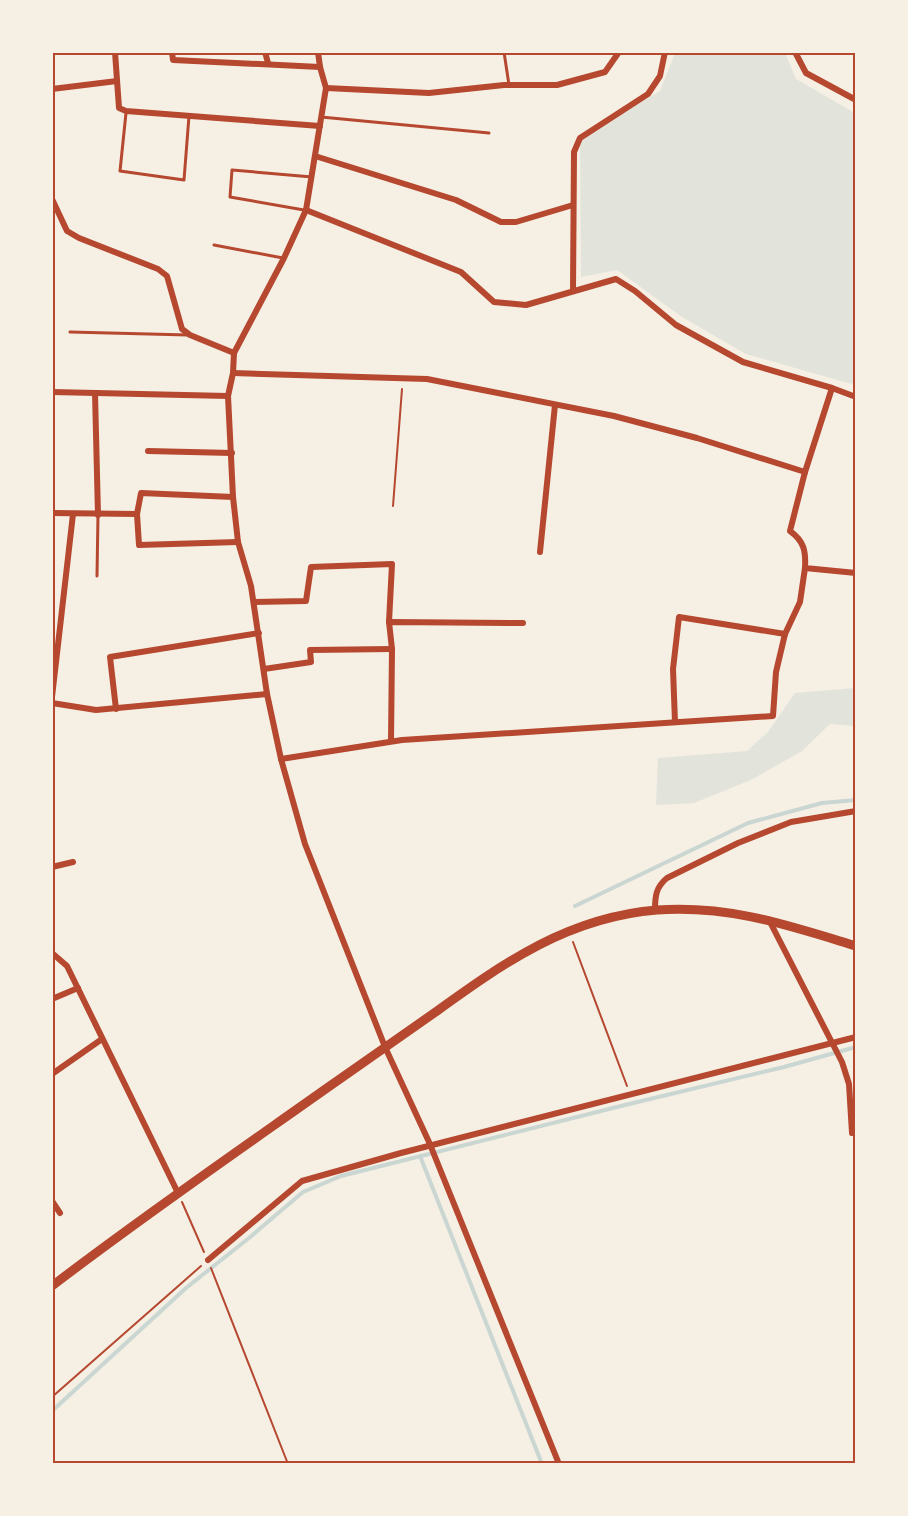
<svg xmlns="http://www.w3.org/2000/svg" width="908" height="1516" viewBox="0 0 908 1516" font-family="'Asap Condensed',sans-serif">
<rect width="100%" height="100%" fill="#f6efe4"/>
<g fill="#e2e4dc">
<path d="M 675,53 L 785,53 L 796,79 L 853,112 L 856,116 L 855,385 L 746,354 L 682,317 L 617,270 L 581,277 L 580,138 L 660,91 Z"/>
<path d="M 855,688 L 855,726 L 830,724 L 802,751 L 751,780 L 694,803 L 656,805 L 658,758 L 747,751 L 768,732 L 795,693 Z"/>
</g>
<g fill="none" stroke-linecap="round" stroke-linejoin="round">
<g stroke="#c9d6d2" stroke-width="4">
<path d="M 575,906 L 748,823 L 822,803 L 856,800"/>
<path d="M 420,1156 L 542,1464"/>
<path d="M 52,1411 L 186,1288 L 249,1238 L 303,1192 L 341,1176 L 625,1105 L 784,1067 L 856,1047"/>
</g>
<g stroke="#b5482f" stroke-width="2">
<path d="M 393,506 L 402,389"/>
<path d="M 573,942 L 627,1086"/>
<path d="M 182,1202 L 204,1252"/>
<path d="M 211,1268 L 288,1464"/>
<path d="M 52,1397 L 201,1266"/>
</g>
<g stroke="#b5482f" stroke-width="3">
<path d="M 504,52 L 509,85"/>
<path d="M 126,113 L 120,171 L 184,180 L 189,116"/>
<path d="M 321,117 L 489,133"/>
<path d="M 304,210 L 230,197 L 232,170 L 312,177"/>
<path d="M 214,245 L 283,258"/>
<path d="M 70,332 L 188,335"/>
<path d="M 97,576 L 98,515"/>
</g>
<g stroke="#b5482f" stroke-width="6">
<path d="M 115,52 L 119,108 L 126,111 L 320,126"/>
<path d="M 172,52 L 173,60 L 320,67"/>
<path d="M 265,52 L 268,63"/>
<path d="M 318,52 L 320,67 L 326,88 L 306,210 L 284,258 L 234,353 L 233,373 L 228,396 L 233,497 L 238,542 L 251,586 L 267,694 L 281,759 L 305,844 L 385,1047 L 429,1142 L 559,1464"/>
<path d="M 795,52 L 806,73 L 856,100"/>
<path d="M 326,88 L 429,93 L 504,85 L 557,85 L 605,72 L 619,52"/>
<path d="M 52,89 L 117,81"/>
<path d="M 315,156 L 456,200 L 501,222 L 516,222 L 573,205"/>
<path d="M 52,199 L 67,231 L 79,238 L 158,269 L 167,276 L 182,329 L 190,335 L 234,353"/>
<path d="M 306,210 L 461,272 L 494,302 L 526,305 L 616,279 L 635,291 L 676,325 L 743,362 L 832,388 L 856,397"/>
<path d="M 573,291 L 574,152 L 580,138 L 648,94 L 660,76 L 665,52"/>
<path d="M 233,373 L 427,379 L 614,416 L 697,438 L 805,472"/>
<path d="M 832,388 L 805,472 L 790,531 C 804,541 806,551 805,568 L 856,573"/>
<path d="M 52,392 L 228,396"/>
<path d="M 95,393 L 98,515"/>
<path d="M 148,451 L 232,453"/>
<path d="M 52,513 L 137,514 L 141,493 L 233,497"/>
<path d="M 137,514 L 139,545 L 238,542"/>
<path d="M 540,552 L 555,405"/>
<path d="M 254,602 L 306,601 L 311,567 L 392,564 L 389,622"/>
<path d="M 264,669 L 311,662 L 310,650 L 392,649"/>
<path d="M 52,697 L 73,514"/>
<path d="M 52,703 L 96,710 L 267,694"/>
<path d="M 116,709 L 110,657 L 259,633"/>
<path d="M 675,722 L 673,669 L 679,617 L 785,634"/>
<path d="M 391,741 L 392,649 L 389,622 L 523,623"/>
<path d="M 281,759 L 402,740 L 773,716 L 776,672 L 785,634 L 800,602 L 805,568"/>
<path d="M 52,867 L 73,862"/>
<path d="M 655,910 C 655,896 656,887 667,878 L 738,843 L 791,822 L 856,811"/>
<path d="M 769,920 L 842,1062 L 849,1084 L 852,1133"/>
<path d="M 52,953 L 67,966 L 178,1193"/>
<path d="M 52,999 L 78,988"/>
<path d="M 52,1074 L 102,1039"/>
<path d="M 52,1201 L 60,1213"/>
<path d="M 208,1260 L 302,1181 L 401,1153 L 856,1037"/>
</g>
<path stroke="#b5482f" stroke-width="9" d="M 52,1286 C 142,1217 235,1153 327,1088 C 363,1063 400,1037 437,1011 C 505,962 569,917 657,910 C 730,905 787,925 856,946"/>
</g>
<rect width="908" height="1516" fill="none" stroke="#f6efe4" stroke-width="108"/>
<rect x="54" y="54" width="800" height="1408" fill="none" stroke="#b5482f" stroke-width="2"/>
</svg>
